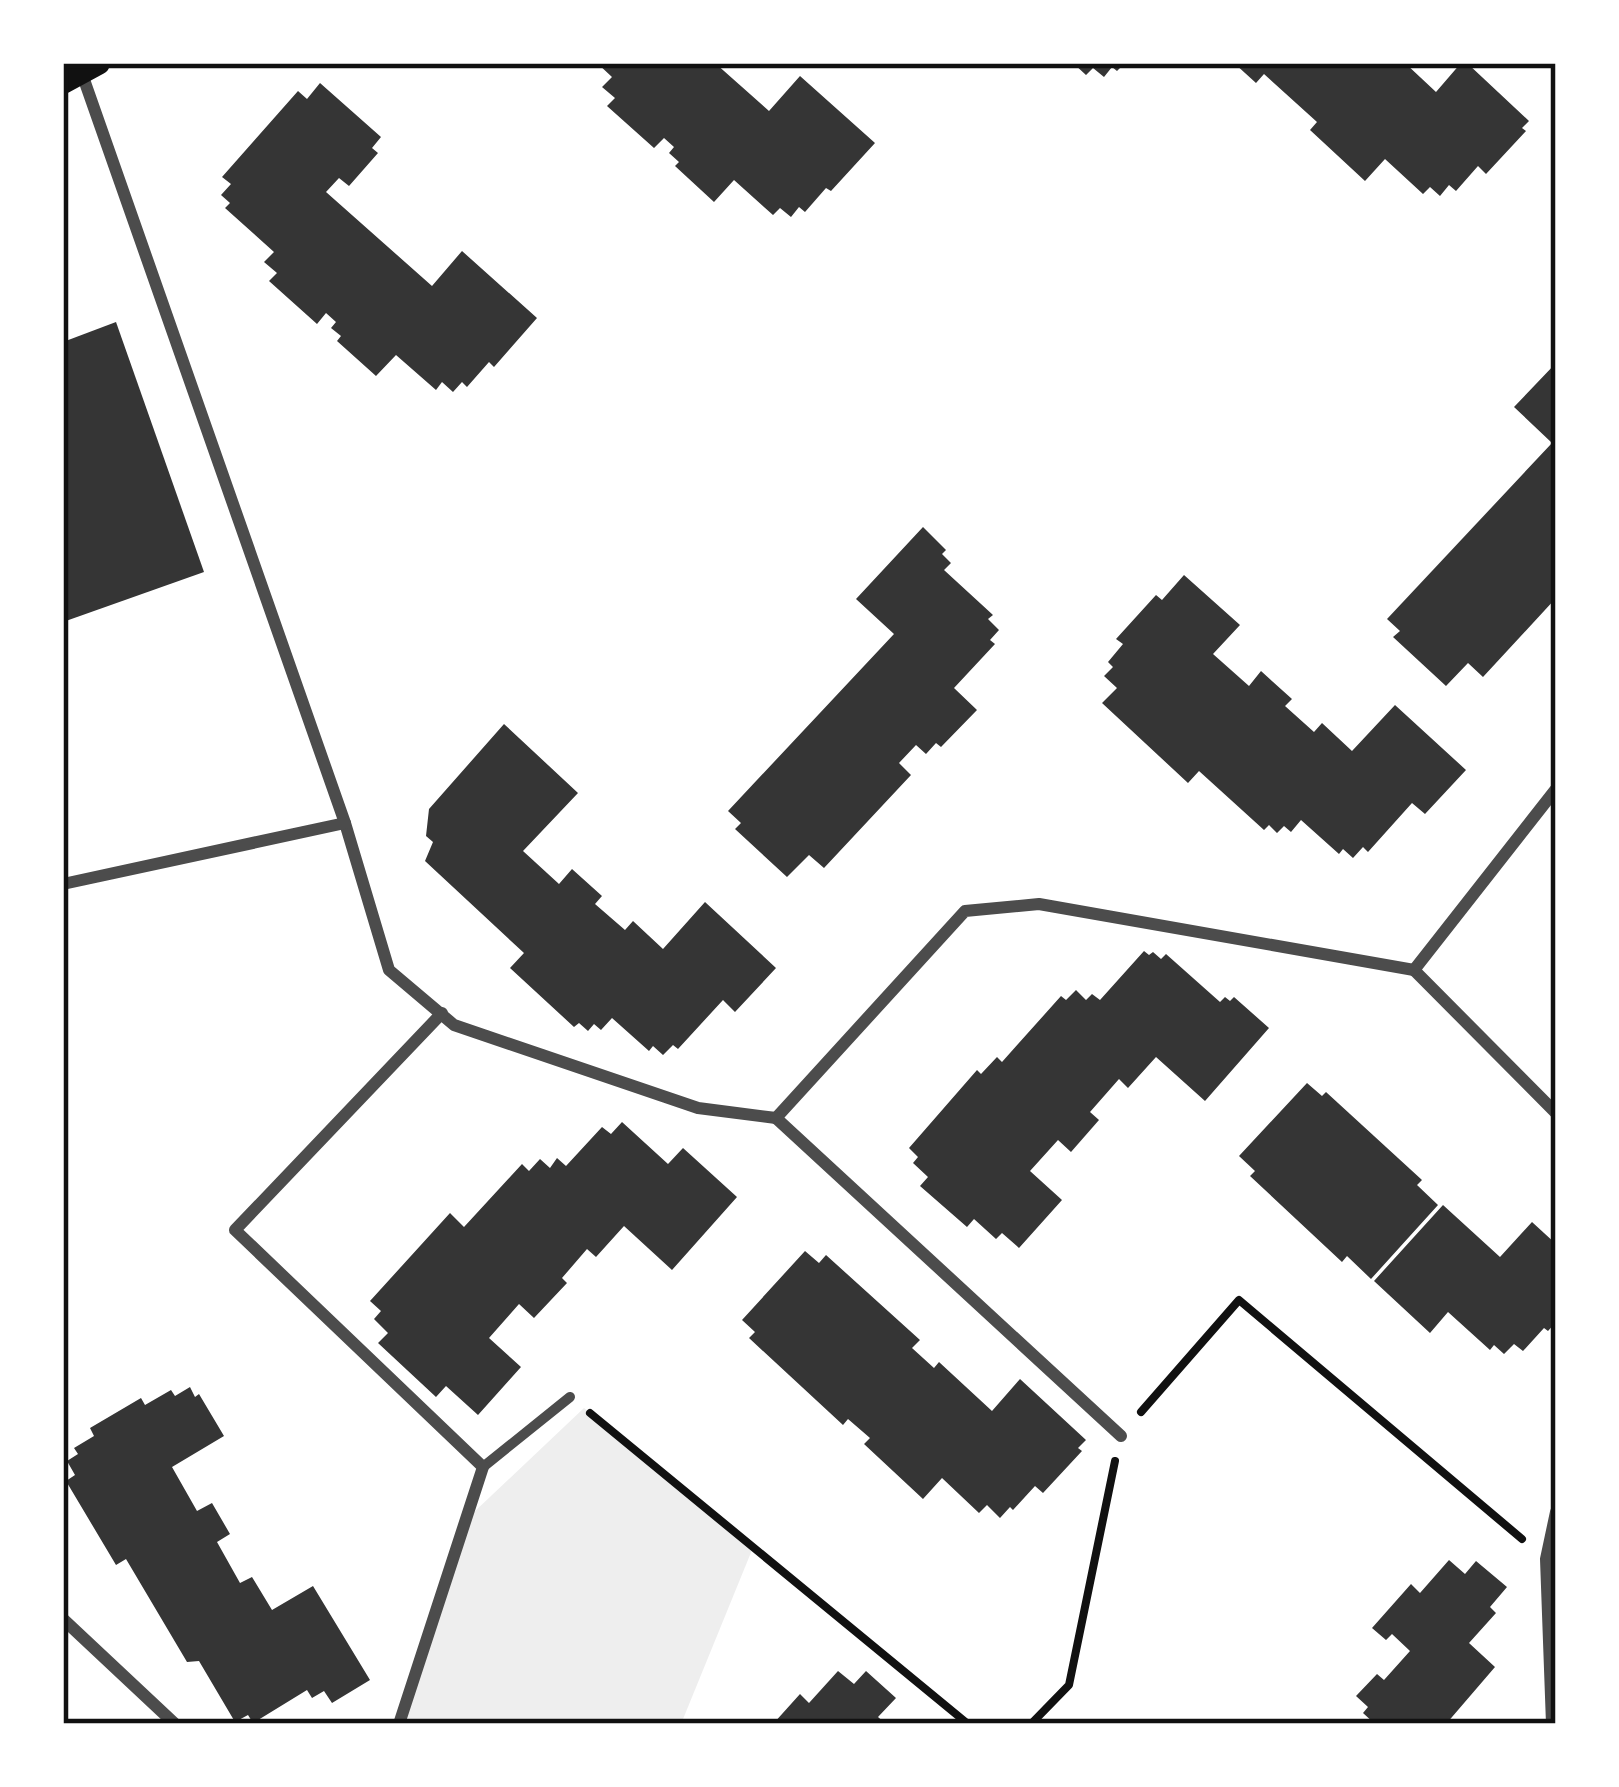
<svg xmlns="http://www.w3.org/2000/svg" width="1619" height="1787" viewBox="0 0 1619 1787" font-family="Lato,sans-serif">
<rect width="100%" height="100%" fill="#fff"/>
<path fill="#eee" d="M 584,1408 L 752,1550 L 681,1724 L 400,1724 L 473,1513 Z"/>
<g fill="#353535">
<path d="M 597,63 L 715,63 L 769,111 L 800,76 L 875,143 L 831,191 L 826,188 L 805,212 L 799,207 L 791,217 L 780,208 L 773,215 L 734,180 L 714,202 L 675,166 L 679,162 L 669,153 L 674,147 L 664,138 L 654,148 L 607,106 L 615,98 L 602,87 L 612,77 Z"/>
<path d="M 1073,63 L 1125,63 L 1117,71 L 1112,67 L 1104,77 L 1093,68 L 1086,75 Z"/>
<path d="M 1234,63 L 1405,63 L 1436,92 L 1461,63 L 1467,63 L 1529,121 L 1522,128 L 1526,131 L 1486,174 L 1478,166 L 1456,191 L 1449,185 L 1440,196 L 1430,187 L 1423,194 L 1385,159 L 1365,181 L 1310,130 L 1317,122 L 1264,74 L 1256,83 Z"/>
<path d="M 320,83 L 381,137 L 372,148 L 378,153 L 349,186 L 339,178 L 326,192 L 432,286 L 462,251 L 537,318 L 494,367 L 489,362 L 467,387 L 462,382 L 453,392 L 442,382 L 436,390 L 396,355 L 376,376 L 337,341 L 341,336 L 331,328 L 336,322 L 326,313 L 317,324 L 269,281 L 277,273 L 264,262 L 274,252 L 225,208 L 230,203 L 221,195 L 231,184 L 222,177 L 298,91 L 307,99 Z"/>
<path d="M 116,322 L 204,572 L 63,622 L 63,342 Z"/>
<path d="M 1556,363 L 1556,598 L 1483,677 L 1468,663 L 1446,686 L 1393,637 L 1400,631 L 1387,619 L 1552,443 L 1514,407 Z"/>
<path d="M 923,527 L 946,550 L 942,554 L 951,563 L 944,570 L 993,615 L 988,619 L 999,630 L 990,640 L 995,644 L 954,688 L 977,710 L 941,747 L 936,743 L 926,754 L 916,745 L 899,763 L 911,775 L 824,868 L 809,855 L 787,877 L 735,829 L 741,823 L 728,811 L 894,634 L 856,599 Z"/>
<path d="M 1184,575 L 1240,625 L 1213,654 L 1249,686 L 1261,671 L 1292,699 L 1285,706 L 1314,732 L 1322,723 L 1352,751 L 1395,705 L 1466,770 L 1425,814 L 1412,803 L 1368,852 L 1363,847 L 1353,858 L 1343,849 L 1339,854 L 1301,820 L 1291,832 L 1284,826 L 1277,833 L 1269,825 L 1264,830 L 1199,771 L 1188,783 L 1102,703 L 1117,688 L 1104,676 L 1113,667 L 1108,662 L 1123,644 L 1116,639 L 1156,595 L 1162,600 Z"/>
<path d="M 504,724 L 578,793 L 523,851 L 559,884 L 572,869 L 602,896 L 595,904 L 625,930 L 633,921 L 663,949 L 705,902 L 776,968 L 735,1012 L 723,1000 L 678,1049 L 673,1045 L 663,1055 L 653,1046 L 649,1051 L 612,1018 L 601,1030 L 594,1024 L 588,1031 L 579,1023 L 574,1027 L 510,968 L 524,953 L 425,861 L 433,842 L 426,836 L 429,809 Z"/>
<path d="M 1144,951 L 1149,955 L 1153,952 L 1161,959 L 1166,954 L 1220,1002 L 1225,997 L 1230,1001 L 1234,997 L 1269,1028 L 1205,1101 L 1156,1057 L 1128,1088 L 1119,1079 L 1090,1112 L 1099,1120 L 1071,1152 L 1058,1140 L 1030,1171 L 1062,1200 L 1019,1248 L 1002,1233 L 996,1239 L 974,1219 L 967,1227 L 920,1186 L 928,1177 L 913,1163 L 918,1157 L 909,1148 L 977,1070 L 981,1074 L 997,1057 L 1002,1062 L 1061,996 L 1066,1000 L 1076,990 L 1086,1000 L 1092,994 L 1100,1000 Z"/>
<path d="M 1307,1083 L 1322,1096 L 1326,1092 L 1422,1180 L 1417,1185 L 1438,1205 L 1371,1279 L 1347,1256 L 1342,1262 L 1250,1176 L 1255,1171 L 1239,1156 Z"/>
<path d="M 622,1122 L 668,1164 L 683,1148 L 737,1197 L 672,1270 L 624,1226 L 596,1257 L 587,1249 L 562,1278 L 567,1283 L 534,1318 L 519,1304 L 489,1338 L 521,1367 L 478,1415 L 446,1386 L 436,1397 L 378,1343 L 388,1333 L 374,1319 L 381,1311 L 370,1301 L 450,1213 L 464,1227 L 522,1164 L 529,1171 L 540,1159 L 550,1168 L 557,1158 L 566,1166 L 602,1127 L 611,1134 Z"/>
<path d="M 1443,1205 L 1500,1257 L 1532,1222 L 1556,1244 L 1556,1322 L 1548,1331 L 1544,1328 L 1523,1351 L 1514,1344 L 1504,1354 L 1494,1345 L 1490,1350 L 1448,1312 L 1430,1333 L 1374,1281 Z"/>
<path d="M 805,1251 L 819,1263 L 826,1255 L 920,1340 L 912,1348 L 934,1368 L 939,1362 L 992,1411 L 1020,1379 L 1086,1440 L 1078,1448 L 1082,1451 L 1043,1493 L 1035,1486 L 1013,1510 L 1010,1507 L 1000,1518 L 987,1505 L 979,1513 L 942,1478 L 923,1499 L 864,1444 L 870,1438 L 848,1419 L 843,1425 L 749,1338 L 755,1332 L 742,1320 Z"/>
<path d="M 190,1387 L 195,1397 L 199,1394 L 224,1436 L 172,1467 L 197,1511 L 212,1503 L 230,1534 L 217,1542 L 240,1583 L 252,1577 L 272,1610 L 313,1586 L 370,1680 L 332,1703 L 324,1691 L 312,1698 L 307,1690 L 253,1723 L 248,1715 L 235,1722 L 199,1661 L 187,1662 L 126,1559 L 116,1565 L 66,1481 L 75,1475 L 67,1461 L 78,1454 L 74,1448 L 94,1436 L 90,1428 L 141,1398 L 145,1405 L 171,1390 L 175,1396 Z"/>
<path d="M 1449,1560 L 1465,1574 L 1476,1561 L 1507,1587 L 1490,1607 L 1496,1613 L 1469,1643 L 1495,1667 L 1446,1724 L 1375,1724 L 1363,1713 L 1368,1707 L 1356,1696 L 1377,1674 L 1384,1680 L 1410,1651 L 1392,1634 L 1386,1640 L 1372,1628 L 1411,1584 L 1420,1593 Z"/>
<path d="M 838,1671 L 854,1684 L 866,1671 L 896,1698 L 878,1717 L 886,1724 L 773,1724 L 800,1694 L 809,1703 Z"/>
</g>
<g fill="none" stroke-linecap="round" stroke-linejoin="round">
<g stroke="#111" stroke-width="8">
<path d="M 1141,1412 L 1239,1300 L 1522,1539"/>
<path d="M 590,1413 L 968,1724"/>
<path d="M 1031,1724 L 1069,1685 L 1115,1461"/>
</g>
<path stroke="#4c4c4c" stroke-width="10" d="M 483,1467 L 570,1397"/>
<g stroke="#4c4c4c" stroke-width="12">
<path d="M 81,71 L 345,823 L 389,970 L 454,1025 L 698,1108 L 776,1118"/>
<path d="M 63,884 L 345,823"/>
<path d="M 1414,970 L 1556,789"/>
<path d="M 1414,970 L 1556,1113"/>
<path d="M 776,1118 L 965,911 L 1039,904 L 1414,970"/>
<path d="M 776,1118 L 1121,1436"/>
<path d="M 63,1619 L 175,1724"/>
<path d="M 399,1724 L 483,1467 L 235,1230 L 442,1013"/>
<path d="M 1552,1724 L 1546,1559 L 1556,1512"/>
</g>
<path stroke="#111" stroke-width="24" d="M 63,82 L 98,63"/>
</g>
<rect width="1619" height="1787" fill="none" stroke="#ffffff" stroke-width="132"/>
<rect x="66" y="66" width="1487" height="1655" fill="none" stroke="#111" stroke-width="4.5"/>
</svg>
